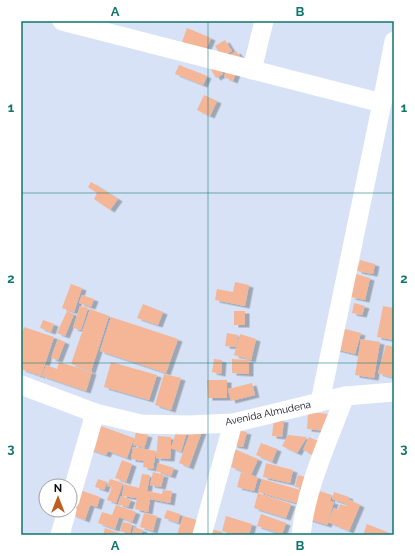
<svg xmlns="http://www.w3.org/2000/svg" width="415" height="556" viewBox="0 0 415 556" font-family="Raleway,sans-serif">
<defs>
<filter id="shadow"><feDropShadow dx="4.5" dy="2.5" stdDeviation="0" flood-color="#0004"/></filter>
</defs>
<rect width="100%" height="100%" fill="#d7e2f6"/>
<g fill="#f4b696" filter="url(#shadow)">
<path d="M 187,28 L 211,38 L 205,52 L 182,42 Z"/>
<path d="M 225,40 L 232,51 L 222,57 L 215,46 Z"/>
<path d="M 236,51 L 242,59 L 230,55 Z"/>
<path d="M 218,64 L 223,74 L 216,78 L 210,68 Z"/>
<path d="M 179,65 L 207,76 L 203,85 L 175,74 Z"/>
<path d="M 227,69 L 236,73 L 233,81 L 224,77 Z"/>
<path d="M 204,95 L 217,101 L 210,116 L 197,110 Z"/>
<path d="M 91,182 L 118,199 L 110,210 L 94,199 L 97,193 L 88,187 Z"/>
<path d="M 360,260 L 375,264 L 373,274 L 357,271 Z"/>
<path d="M 356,274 L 370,278 L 365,300 L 351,297 Z"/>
<path d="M 235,282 L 249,285 L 245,306 L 215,300 L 217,289 L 233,292 Z"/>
<path d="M 71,284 L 82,288 L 74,312 L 62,308 Z"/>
<path d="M 82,295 L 94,299 L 91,307 L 79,303 Z"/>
<path d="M 354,303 L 365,306 L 362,315 L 352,313 Z"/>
<path d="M 143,304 L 163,312 L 158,325 L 137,318 Z"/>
<path d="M 80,306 L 88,308 L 81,330 L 73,328 Z"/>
<path d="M 383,306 L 394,308 L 394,340 L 377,337 Z"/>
<path d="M 90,309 L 109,316 L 91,371 L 71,364 Z"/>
<path d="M 67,311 L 74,314 L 65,336 L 57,333 Z"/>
<rect x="234" y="311" width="11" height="14"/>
<path d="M 111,317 L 178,339 L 166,373 L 100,351 Z"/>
<path d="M 43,320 L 54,324 L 51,332 L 40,328 Z"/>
<path d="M 24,327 L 54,337 L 41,376 L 21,369 L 21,336 Z"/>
<path d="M 341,328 L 361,333 L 355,354 L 335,349 Z"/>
<path d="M 227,333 L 238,335 L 236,347 L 225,346 Z"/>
<path d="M 240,334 L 256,339 L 251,360 L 234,355 Z"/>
<path d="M 58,339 L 65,342 L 58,360 L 51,358 Z"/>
<path d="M 361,339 L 380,342 L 374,378 L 355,375 Z"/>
<path d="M 386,345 L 394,347 L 394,378 L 378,373 Z"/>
<path d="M 214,359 L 222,360 L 221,374 L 212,372 Z"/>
<path d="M 232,359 L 249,360 L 249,374 L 232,373 Z"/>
<path d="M 59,362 L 92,372 L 86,391 L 42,376 L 46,365 L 57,369 Z"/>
<path d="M 111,362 L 157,375 L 149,400 L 104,387 Z"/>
<path d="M 164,374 L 181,378 L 171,410 L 155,405 Z"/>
<path d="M 207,380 L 227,380 L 227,398 L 208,398 Z"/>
<path d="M 252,383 L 255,395 L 231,401 L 228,389 Z"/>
<path d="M 308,412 L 328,414 L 327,431 L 307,429 Z"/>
<path d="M 274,419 L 284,420 L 282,437 L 272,436 Z"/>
<path d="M 95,424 L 134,438 L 127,458 L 108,451 L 106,455 L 86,448 Z"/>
<path d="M 192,427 L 202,431 L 189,467 L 179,463 Z"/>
<path d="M 177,429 L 187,432 L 181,452 L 171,448 L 170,459 L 156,458 L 158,436 L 171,437 L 171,448 Z"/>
<path d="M 236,430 L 247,432 L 243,447 L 233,445 Z"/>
<path d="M 136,432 L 148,435 L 144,448 L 133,445 Z"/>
<path d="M 288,435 L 307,437 L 297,453 L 282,446 Z"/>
<path d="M 309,437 L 325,444 L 319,457 L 303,450 Z"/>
<path d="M 261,443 L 277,449 L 272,462 L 256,455 Z"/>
<path d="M 133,447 L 156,451 L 153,469 L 143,467 L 144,461 L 131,459 Z"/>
<path d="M 232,448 L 258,459 L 251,475 L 231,467 L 233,461 L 228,459 Z"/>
<path d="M 122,460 L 132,464 L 126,482 L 115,478 Z"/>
<path d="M 158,463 L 174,468 L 171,476 L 156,471 Z"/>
<path d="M 266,463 L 293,470 L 290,483 L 263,477 Z"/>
<path d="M 153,472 L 164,475 L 161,487 L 150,485 Z"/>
<path d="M 241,472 L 258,477 L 254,491 L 237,487 Z"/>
<path d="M 142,474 L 150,475 L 147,491 L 162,494 L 163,490 L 172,491 L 170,503 L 150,499 L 148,512 L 135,509 L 137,498 L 122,496 L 124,484 L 139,488 Z"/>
<path d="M 298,475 L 309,478 L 307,489 L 295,487 Z"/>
<path d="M 98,479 L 107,482 L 104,490 L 95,487 Z"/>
<path d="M 110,479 L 123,483 L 116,503 L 107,500 L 112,487 L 107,486 Z"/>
<path d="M 262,479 L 307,492 L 303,505 L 258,492 Z"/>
<path d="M 313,489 L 332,495 L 330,501 L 334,502 L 328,521 L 334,508 L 338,510 L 340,504 L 346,506 L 347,504 L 332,499 L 334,492 L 349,497 L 348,499 L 360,505 L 349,531 L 328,522 L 327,525 L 304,518 Z"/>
<path d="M 80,490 L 100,497 L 97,507 L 90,505 L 85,520 L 71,514 Z"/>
<path d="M 258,493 L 291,504 L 286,518 L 254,508 Z"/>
<path d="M 121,496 L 131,500 L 128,507 L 118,504 Z"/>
<path d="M 116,505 L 136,512 L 132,522 L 119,517 L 115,529 L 98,523 L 102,512 L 112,515 Z"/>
<path d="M 167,510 L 180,514 L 178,523 L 164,518 Z"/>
<path d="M 144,513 L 157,516 L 153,531 L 140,527 Z"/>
<path d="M 261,514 L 286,523 L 282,534 L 257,526 Z"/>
<path d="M 183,516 L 197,520 L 193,535 L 177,535 Z"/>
<path d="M 226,516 L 252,524 L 249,535 L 234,535 L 222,531 Z"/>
<path d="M 123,522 L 132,524 L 130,534 L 120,531 Z"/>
<path d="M 367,524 L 387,532 L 386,535 L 363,535 Z"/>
<path d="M 134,527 L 143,530 L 141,535 L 132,534 Z"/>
<path d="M 105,528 L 119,533 L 118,535 L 103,535 Z"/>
<path d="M 208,528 L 222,532 L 221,535 L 206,535 Z"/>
</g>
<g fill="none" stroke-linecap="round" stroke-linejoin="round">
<g stroke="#fff" stroke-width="19">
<path d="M 62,21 L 382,103 L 394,41"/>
<path d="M 252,70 L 264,21"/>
<path d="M 21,385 L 95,413 L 141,424 L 188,425 L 233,423 L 345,396 L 394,392"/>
<path d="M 320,402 L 382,103"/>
<path d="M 70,500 L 95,413"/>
<path d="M 60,535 L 67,510"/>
<path d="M 202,535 L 233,423"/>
<path d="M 301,535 C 306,487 328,441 345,396"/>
</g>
</g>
<path fill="none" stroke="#0f766e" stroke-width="1" stroke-opacity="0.55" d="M 208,21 L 208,535M 21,193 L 394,193M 21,363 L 394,363"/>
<g text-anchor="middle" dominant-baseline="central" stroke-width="3.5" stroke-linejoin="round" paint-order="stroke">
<g font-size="10" fill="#0a0d14" stroke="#fff">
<text transform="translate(268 413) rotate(-12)">Avenida Almudena</text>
</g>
</g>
<rect width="415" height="556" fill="none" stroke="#ffffff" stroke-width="44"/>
<g transform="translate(58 498)"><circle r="19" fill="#ffffff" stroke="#9d9ea1"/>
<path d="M0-3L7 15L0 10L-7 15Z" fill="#bf5d1e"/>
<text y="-6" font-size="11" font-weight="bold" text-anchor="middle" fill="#0a0d14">N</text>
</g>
<rect x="22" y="22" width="371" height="512" fill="none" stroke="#0f766e" stroke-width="1.5"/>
<g font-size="13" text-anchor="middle" font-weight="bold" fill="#0f766e">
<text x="115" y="16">A</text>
<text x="300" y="16">B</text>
<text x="11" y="112">1</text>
<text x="404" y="112">1</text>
<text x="11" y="283">2</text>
<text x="404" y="283">2</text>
<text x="11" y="453">3</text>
<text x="404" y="453">3</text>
<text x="115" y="550">A</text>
<text x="300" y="550">B</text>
</g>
</svg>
